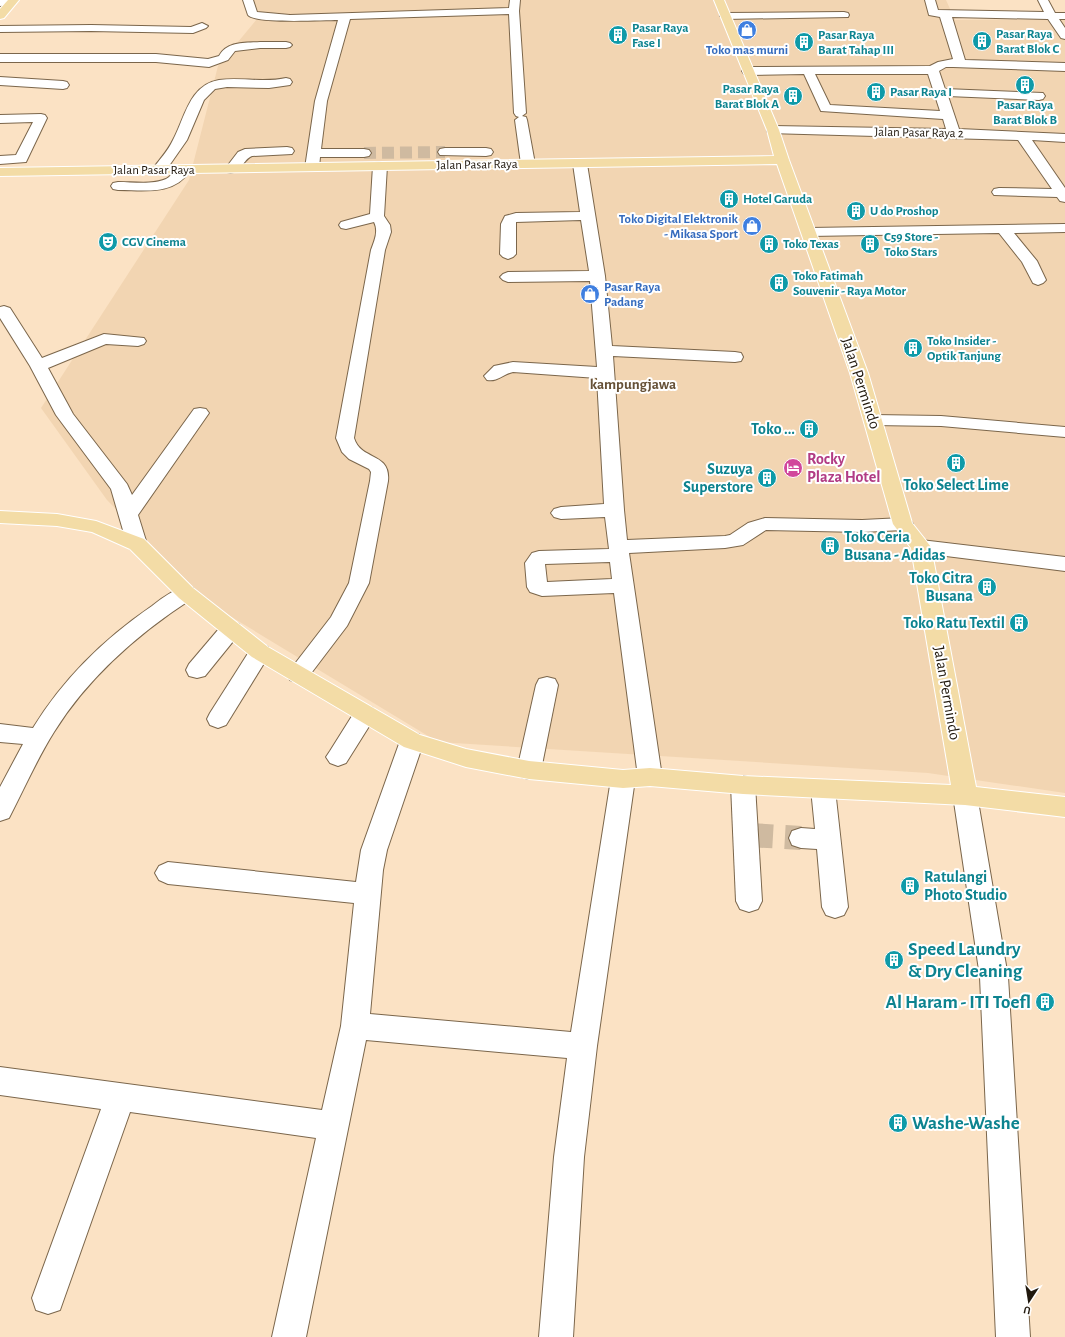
<svg xmlns="http://www.w3.org/2000/svg" width="1065" height="1337" viewBox="0 0 1065 1337" font-family="'Alegreya Sans',sans-serif">
<rect width="100%" height="100%" fill="#fbe2c4"/>
<path fill="#f2d5b2" d="M 244,0 L 946,0 L 955,20 L 1065,19 L 1065,793 L 928,773 L 438,742 L 210,604 L 107,500 L 41,408 L 189,180 L 218,66 L 257,19 Z"/>
<g fill="none" stroke-linecap="round" stroke-linejoin="round">
<path stroke="#cfbaa0" stroke-width="12" stroke-dasharray="12 6" stroke-linecap="butt" d="M 364,153 L 445,152"/>
<path stroke="#cfbaa0" stroke-width="24" stroke-dasharray="24 12" stroke-linecap="butt" d="M 749,835 L 801,838"/>
<g stroke="#7b664b" stroke-width="2">
<g id="minor">
<path d="M 0,0 L 16,0 L 17,2 L 12,5 L 0,6 Z"/>
<path d="M 243,0 L 253,0 L 257,12 L 290,15 L 509,8 L 510,0 L 520,0 L 519,11 L 526,113 L 522,116 L 526,117 L 527,120 L 535,164 L 533,167 L 523,167 L 521,164 L 515,120 L 519,117 L 516,116 L 514,113 L 509,14 L 350,19 L 327,101 L 321,149 L 364,149 L 369,150 L 371,153 L 369,156 L 364,157 L 320,157 L 319,168 L 317,171 L 307,171 L 305,168 L 315,101 L 338,20 C 324,20 255,24 248,15 Z"/>
<path d="M 925,0 L 935,0 L 938,10 L 1044,12 L 1038,0 L 1048,0 L 1055,13 L 1065,13 L 1065,19 L 1059,19 L 1065,28 L 1065,39 L 1061,38 L 1048,19 L 952,17 L 965,60 L 1065,63 L 1065,71 L 953,67 L 946,67 L 939,71 L 945,89 L 1043,93 L 1045,96 L 1043,99 L 1039,100 L 948,96 L 959,129 L 1065,134 L 1065,142 L 1032,140 L 1065,188 L 1065,202 L 1060,201 L 1057,197 L 994,195 L 992,192 L 994,189 L 999,188 L 1052,189 L 1018,140 L 768,133 L 767,130 L 768,127 L 773,126 L 946,129 L 943,119 L 821,111 L 804,74 L 748,75 L 744,74 L 742,71 L 744,68 L 748,67 L 930,66 L 938,62 L 953,59 L 940,17 L 929,15 ZM 815,74 L 928,74 L 940,111 L 830,105 Z"/>
<path d="M 844,12 L 848,13 L 849,15 L 848,17 L 725,19 L 720,16 L 725,13 Z"/>
<path d="M 202,23 L 208,26 L 206,28 L 193,33 L 91,31 L 0,32 L 0,26 L 91,25 L 191,27 Z"/>
<path d="M 260,42 L 286,42 L 290,43 L 292,45 L 290,47 L 286,48 L 260,48 L 235,51 L 228,60 L 209,67 L 156,62 L 0,62 L 0,54 L 156,54 L 208,59 L 219,56 C 227,41 245,43 260,42 Z"/>
<path d="M 0,77 L 63,81 L 67,82 L 69,85 L 67,88 L 63,89 L 0,85 Z"/>
<path d="M 286,78 L 290,79 L 292,82 L 290,85 L 269,88 L 227,87 L 215,89 L 204,100 L 187,140 L 164,173 L 154,173 L 152,170 C 159,160 168,151 173,140 C 185,118 189,85 219,80 C 241,77 264,83 286,78 Z"/>
<path d="M 41,114 L 45,115 L 47,118 L 26,162 L 0,164 L 0,156 L 16,155 L 33,122 L 0,123 L 0,115 Z"/>
<path d="M 287,147 L 292,148 L 294,151 L 292,154 L 252,156 C 242,160 241,175 227,172 L 225,169 L 238,152 L 245,149 Z"/>
<path d="M 445,148 L 486,148 L 491,149 L 493,152 L 491,155 L 486,156 L 440,155 L 438,152 L 440,149 Z"/>
<path d="M 580,160 L 585,161 L 587,164 L 605,276 L 612,346 L 735,352 L 741,353 L 743,357 L 741,361 L 735,362 L 613,356 L 624,510 L 627,540 L 725,536 L 730,535 L 748,523 L 765,518 L 862,520 L 903,518 L 910,520 L 913,524 L 910,528 L 903,530 L 862,532 L 766,530 L 743,545 L 725,548 L 629,553 L 662,777 L 658,784 L 650,786 L 642,784 L 638,777 L 614,593 L 542,596 L 530,592 L 527,587 L 525,563 L 532,553 L 539,551 L 609,549 L 605,517 L 561,519 L 554,517 L 551,513 L 554,509 L 561,507 L 604,504 L 597,378 L 513,372 C 503,374 498,382 487,380 L 484,376 L 494,366 L 513,362 L 597,367 L 590,281 L 508,282 L 503,280 L 500,277 L 503,274 L 508,272 L 589,271 L 581,220 L 516,222 L 516,254 L 513,257 L 508,259 L 503,257 L 500,254 L 501,224 L 505,216 L 516,213 L 580,212 L 573,164 L 575,161 ZM 610,562 L 612,579 L 547,582 L 545,564 Z"/>
<path d="M 380,162 L 385,163 L 387,166 L 384,216 L 390,225 L 391,232 L 385,250 L 354,438 C 361,461 391,452 388,481 L 369,583 L 347,626 L 306,680 L 298,682 L 290,680 L 287,674 L 331,617 L 349,583 L 370,481 L 371,472 L 369,469 L 349,459 L 342,452 L 336,438 L 371,250 C 374,241 379,232 374,222 L 346,229 L 341,228 L 339,225 L 341,222 L 370,214 L 373,166 L 375,163 Z"/>
<path d="M 184,166 L 189,167 L 191,170 C 173,196 146,190 118,190 L 113,189 L 111,186 L 113,183 L 118,182 C 133,182 153,185 166,179 C 173,175 176,168 184,166 Z"/>
<path d="M 1065,224 L 1065,232 L 1014,233 L 1037,261 L 1046,280 L 1043,283 L 1038,285 L 1033,283 L 1022,262 L 999,233 L 809,236 L 804,235 L 802,232 L 804,229 L 809,228 Z"/>
<path d="M 4,306 L 10,308 L 42,358 L 104,334 L 144,338 L 146,341 L 144,344 L 138,346 L 106,344 L 48,368 L 73,414 L 127,484 L 132,495 L 194,409 L 200,408 L 206,409 L 209,413 L 138,515 L 147,544 L 144,549 L 137,550 L 130,549 L 127,544 L 111,489 L 56,415 L 30,366 L 0,318 L 0,307 Z"/>
<path d="M 873,415 L 941,416 L 1065,427 L 1065,437 L 941,426 L 873,425 L 867,424 L 864,420 L 867,416 Z"/>
<path d="M 921,540 L 1065,557 L 1065,571 L 914,552 L 911,547 L 914,542 Z"/>
<path d="M 186,586 L 193,588 L 196,593 L 193,598 C 139,633 89,676 54,732 C 37,759 24,789 9,818 L 0,821 L 0,787 L 23,744 L 0,742 L 0,724 L 33,728 C 63,679 105,638 152,606 C 162,598 173,590 186,586 Z"/>
<path d="M 231,622 L 239,624 L 242,629 L 239,634 L 205,676 L 197,678 L 189,676 L 186,670 L 189,664 L 223,624 Z"/>
<path d="M 260,644 L 268,647 L 271,652 L 226,725 L 218,728 L 210,725 L 207,719 L 210,713 L 252,647 Z"/>
<path d="M 547,677 L 555,679 L 558,685 L 541,770 L 537,777 L 529,779 L 521,777 L 517,770 L 536,685 L 539,679 Z"/>
<path d="M 365,706 L 373,708 L 376,714 L 373,720 L 346,763 L 338,766 L 330,763 L 326,757 L 330,751 L 357,708 Z"/>
<path d="M 412,732 L 420,735 L 424,741 L 387,850 L 383,870 L 370,1014 L 571,1032 L 611,779 L 615,772 L 623,770 L 631,772 L 635,779 L 597,1046 L 584,1157 L 573,1337 L 539,1337 L 554,1157 L 567,1058 L 366,1040 L 306,1337 L 272,1337 L 316,1138 L 130,1112 L 60,1310 L 48,1314 L 36,1310 L 32,1298 L 101,1109 L 0,1095 L 0,1067 L 322,1110 L 341,1026 L 354,903 L 168,884 L 159,880 L 155,873 L 159,866 L 168,862 L 356,882 L 361,850 L 400,741 L 404,735 Z"/>
<path d="M 743,776 L 751,778 L 755,785 L 762,901 L 758,909 L 749,912 L 740,909 L 736,901 L 731,785 L 735,778 Z"/>
<path d="M 823,780 L 831,782 L 835,789 L 848,907 L 844,915 L 835,918 L 826,915 L 822,907 L 817,849 L 801,848 L 792,845 L 789,838 L 792,831 L 801,828 L 815,829 L 811,789 L 815,782 Z"/>
<path d="M 965,785 L 974,788 L 977,795 L 1008,977 L 1030,1337 L 996,1337 L 980,977 L 953,795 L 956,788 Z"/>
</g>
</g>
<g stroke="#fff" stroke-width="2">
<g id="major">
<path d="M 8,0 L 19,0 L 4,18 L 0,19 L 0,9 Z"/>
<path d="M 714,0 L 724,0 L 779,130 L 789,160 L 868,373 L 912,523 L 931,547 L 976,787 L 1065,797 L 1065,817 L 965,805 L 743,794 L 650,786 L 623,788 L 529,779 L 466,767 L 404,747 L 252,657 L 179,598 L 130,549 L 92,532 L 57,526 L 0,523 L 0,511 L 57,514 L 96,521 L 144,539 L 193,588 L 268,647 L 420,735 L 466,749 L 529,761 L 623,770 L 650,768 L 743,776 L 951,785 L 911,548 L 893,524 L 850,373 L 777,164 L 0,176 L 0,168 L 774,156 L 767,130 Z"/>
</g>
</g>
<use href="#minor" fill="#fff" fill-rule="evenodd"/>
<use href="#major" fill="#f3dca6" fill-rule="evenodd"/>
</g>
<defs>
<g id="shop-disc" transform="scale(1)"><circle r="9.5" fill="#3f7fe0" stroke="#fff"/><path d="M-5-2.5h2.3a2.7 3.5 0 0 1 5.4 0H5L5.5 6h-11ZM-1.5-2.5h3a1.5 2.3 0 0 0-3 0Z" fill="#fff"/></g>
<g id="building-disc" transform="scale(1)"><circle r="9.5" fill="#0f9aa8" stroke="#fff"/><path d="M-4-6H4V6H1V3H-1V6H-4ZM-2.5-4.3h1.7v1.8h-1.7ZM.8-4.3h1.7v1.8H.8ZM-2.5-1h1.7V.8h-1.7ZM.8-1h1.7V.8H.8Z" fill="#fff"/></g>
<g id="theatre-disc" transform="scale(1)"><circle r="9.5" fill="#0f9aa8" stroke="#fff"/><path d="M-5-5.5Q0-4 5-5.5V0Q5 5 0 6Q-5 5-5 0ZM-3.3-2.5H-1v1.5H-3.3ZM1-2.5H3.3v1.5H1ZM-2.8 1Q0 5.5 2.8 1Z" fill="#fff"/></g>
<g id="hotel-disc" transform="scale(1)"><circle r="9.5" fill="#d1479c" stroke="#fff"/><path d="M-6-4.5h1.5V1H6V5H4.5V3h-9V5H-6ZM-4 0a1.8 1.8 0 1 1 3.6 0ZM.5 0V-2.5h3Q6-2.5 6 0Z" fill="#fff"/></g>
</defs>
<g fill-rule="evenodd">
<use href="#shop-disc" x="747" y="30"/>
<use href="#building-disc" x="618" y="35"/>
<use href="#building-disc" x="982" y="41"/>
<use href="#building-disc" x="804" y="42"/>
<use href="#building-disc" x="1025" y="85"/>
<use href="#building-disc" x="876" y="92"/>
<use href="#building-disc" x="793" y="96"/>
<use href="#building-disc" x="729" y="199"/>
<use href="#building-disc" x="856" y="211"/>
<use href="#shop-disc" x="752" y="226"/>
<use href="#theatre-disc" x="108" y="242"/>
<use href="#building-disc" x="769" y="244"/>
<use href="#building-disc" x="870" y="244"/>
<use href="#building-disc" x="779" y="283"/>
<use href="#shop-disc" x="590" y="294"/>
<use href="#building-disc" x="913" y="348"/>
<use href="#building-disc" x="809" y="429"/>
<use href="#building-disc" x="956" y="463"/>
<use href="#hotel-disc" x="793" y="468"/>
<use href="#building-disc" x="767" y="478"/>
<use href="#building-disc" x="830" y="546"/>
<use href="#building-disc" x="987" y="587"/>
<use href="#building-disc" x="1019" y="623"/>
<use href="#building-disc" x="910" y="886"/>
<use href="#building-disc" x="894" y="960"/>
<use href="#building-disc" x="1045" y="1002"/>
<use href="#building-disc" x="898" y="1123"/>
</g>
<g text-anchor="middle" dominant-baseline="central" stroke-width="4" stroke-linejoin="round" paint-order="stroke">
<g font-size="13" font-weight="bold" fill="#0d838f" stroke="#fff" text-anchor="start">
<text x="632" y="28">Pasar Raya<tspan x="632" dy="15">Fase I</tspan></text>
<text x="996" y="34">Pasar Raya<tspan x="996" dy="15">Barat Blok C</tspan></text>
<text x="818" y="35">Pasar Raya<tspan x="818" dy="15">Barat Tahap III</tspan></text>
<text x="779" y="89" text-anchor="end">Pasar Raya<tspan x="779" dy="15">Barat Blok A</tspan></text>
<text x="890" y="92">Pasar Raya I</text>
<text x="1025" y="105" text-anchor="middle">Pasar Raya<tspan x="1025" dy="15">Barat Blok B</tspan></text>
<text x="743" y="199">Hotel Garuda</text>
<text x="870" y="211">U do Proshop</text>
<text x="884" y="237">C59 Store -<tspan x="884" dy="15">Toko Stars</tspan></text>
<text x="122" y="242">CGV Cinema</text>
<text x="783" y="244">Toko Texas</text>
<text x="793" y="276">Toko Fatimah<tspan x="793" dy="15">Souvenir - Raya Motor</tspan></text>
<text x="927" y="341">Toko Insider -<tspan x="927" dy="15">Optik Tanjung</tspan></text>
</g>
<g font-size="13" font-weight="bold" fill="#366cbe" stroke="#fff">
<text x="747" y="50">Toko mas murni</text>
<text x="738" y="219" text-anchor="end">Toko Digital Elektronik<tspan x="738" dy="15">- Mikasa Sport</tspan></text>
<text x="604" y="287" text-anchor="start">Pasar Raya<tspan x="604" dy="15">Padang</tspan></text>
</g>
<g font-size="13" fill="#21190e" stroke="#fff">
<text transform="translate(919 133) rotate(1)">Jalan Pasar Raya 2</text>
<text transform="translate(477 165) rotate(-1)">Jalan Pasar Raya</text>
<text x="154" y="170">Jalan Pasar Raya</text>
</g>
<g font-size="15" font-weight="bold" fill="#665137" stroke="#fff">
<text x="633" y="384">kampungjawa</text>
</g>
<g font-size="16" fill="#21190e" stroke="#fff">
<text transform="translate(861 383) rotate(72)">Jalan Permindo</text>
<text transform="translate(947 693) rotate(80)">Jalan Permindo</text>
</g>
<g font-size="16" font-weight="bold" fill="#0d838f" stroke="#fff" text-anchor="end">
<text x="795" y="429">Toko ...</text>
<text x="753" y="469">Suzuya<tspan x="753" dy="18">Superstore</tspan></text>
<text x="956" y="485" text-anchor="middle">Toko Select Lime</text>
<text x="844" y="537" text-anchor="start">Toko Ceria<tspan x="844" dy="18">Busana - Adidas</tspan></text>
<text x="973" y="578">Toko Citra<tspan x="973" dy="18">Busana</tspan></text>
<text x="1005" y="623">Toko Ratu Textil</text>
<text x="924" y="877" text-anchor="start">Ratulangi<tspan x="924" dy="18">Photo Studio</tspan></text>
</g>
<g font-size="16" font-weight="bold" fill="#b23c85" stroke="#fff" text-anchor="start">
<text x="807" y="459">Rocky<tspan x="807" dy="18">Plaza Hotel</tspan></text>
</g>
<g font-size="19" font-weight="bold" fill="#0d838f" stroke="#fff" text-anchor="start">
<text x="908" y="949">Speed Laundry<tspan x="908" dy="22">&amp; Dry Cleaning</tspan></text>
<text x="1031" y="1002" text-anchor="end">Al Haram - ITI Toefl</text>
<text x="912" y="1123">Washe-Washe</text>
</g>
</g>
<g transform="translate(1029 1301) rotate(192)" stroke="#ffffff" stroke-width="3" paint-order="stroke">
<path d="M0-3L7 15L0 10L-7 15Z" fill="#21190e"/>
<text y="-6" font-size="11" font-weight="bold" text-anchor="middle" fill="#21190e">U</text>
</g>
</svg>
